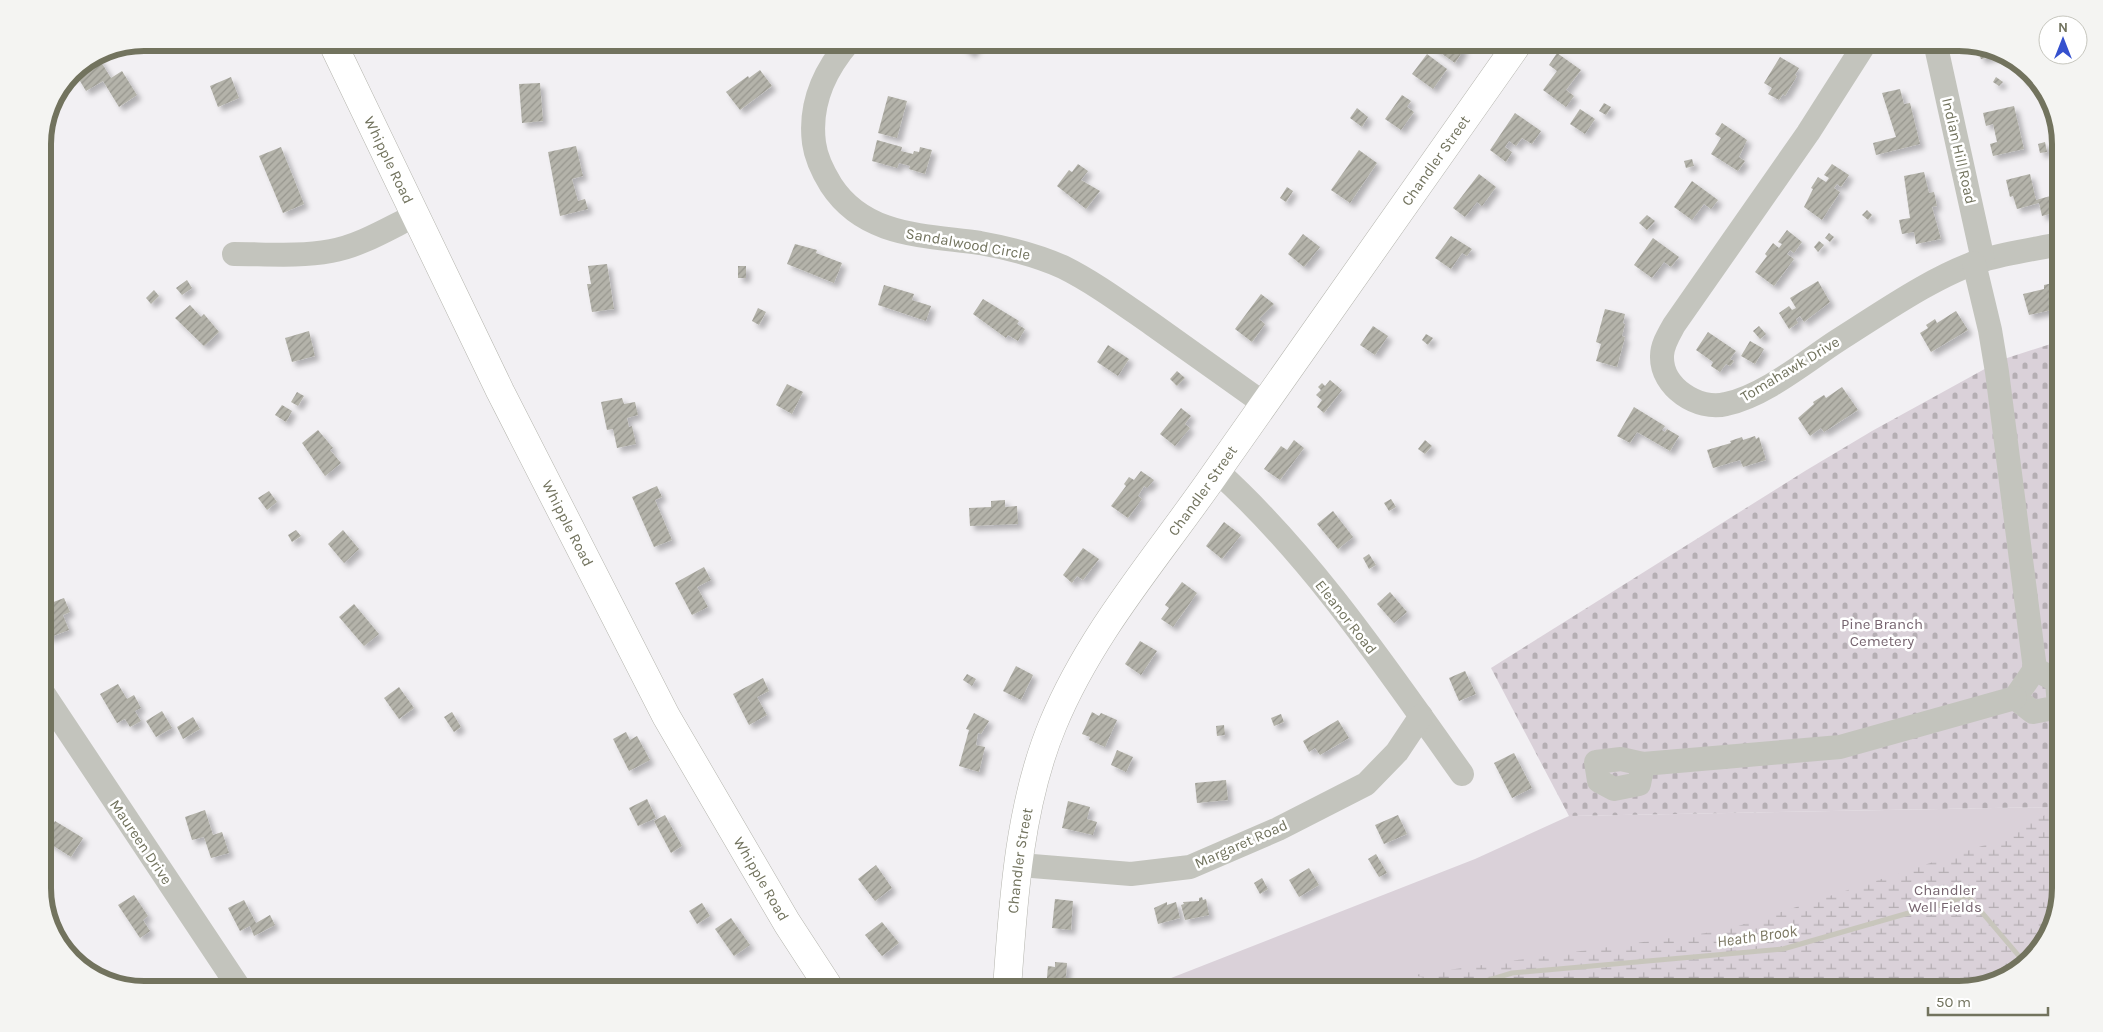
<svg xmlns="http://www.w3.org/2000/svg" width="2103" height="1032" viewBox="0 0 2103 1032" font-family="Karla,sans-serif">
<defs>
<pattern id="wetland-marsh" width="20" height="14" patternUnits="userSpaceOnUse" patternTransform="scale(1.25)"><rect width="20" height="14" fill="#dad1d9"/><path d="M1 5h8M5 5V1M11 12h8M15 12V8" fill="none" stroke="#b5aeb3"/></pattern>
<pattern id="cemetery-stones" width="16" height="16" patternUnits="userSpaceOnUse" patternTransform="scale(1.25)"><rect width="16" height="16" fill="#dad1d9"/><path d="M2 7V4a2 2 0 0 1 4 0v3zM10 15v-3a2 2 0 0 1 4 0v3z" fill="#b5aeb3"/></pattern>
<pattern id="building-hatch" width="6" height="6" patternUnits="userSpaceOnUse" patternTransform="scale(1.25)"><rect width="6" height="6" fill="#b4b3aa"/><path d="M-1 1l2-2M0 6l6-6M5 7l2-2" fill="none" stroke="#97968e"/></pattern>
<filter id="shadow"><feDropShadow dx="4.5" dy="4.5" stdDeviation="2.5" flood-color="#0004"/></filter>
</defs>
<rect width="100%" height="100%" fill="#f2f0f3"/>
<path fill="#dad1d9" d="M 2060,792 L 2060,888 L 2050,933 L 2015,973 L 1959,989 L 1143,989 L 1475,859 L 1569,816 L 2054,807 Z"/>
<path fill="url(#wetland-marsh)" d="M 2060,807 L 2060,888 L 2050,933 L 2015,973 L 1959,989 L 1463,989 L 1414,975 L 1726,930 L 1994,842 Z"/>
<path fill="url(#cemetery-stones)" d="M 2060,341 L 2060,792 L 2054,807 L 1569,816 L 1491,668 L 1805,471 L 1872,431 L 2001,360 Z"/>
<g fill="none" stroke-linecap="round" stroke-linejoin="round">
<path stroke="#c8c6bc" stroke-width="5" d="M 1460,989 L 1512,973 L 1783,949 L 1968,896 L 2024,962"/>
</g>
<g fill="url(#building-hatch)" filter="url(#shadow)">
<path d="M 956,42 L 980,42 L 971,54 Z"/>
<path d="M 1425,42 L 1455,42 L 1464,49 L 1455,63 Z"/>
<path d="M 1976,47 L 2002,52 L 2002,55 L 1981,59 Z"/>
<path d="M 1557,53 L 1581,70 L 1566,90 L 1574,96 L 1566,107 L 1543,90 L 1557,71 L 1549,65 Z"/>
<path d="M 1427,54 L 1447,69 L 1433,89 L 1412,74 Z"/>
<path d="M 98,57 L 111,78 L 122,71 L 137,95 L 119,107 L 103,81 L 86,91 L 74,71 Z"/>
<path d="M 1780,57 L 1799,68 L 1795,75 L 1797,76 L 1785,96 L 1783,94 L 1779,100 L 1768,94 L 1772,88 L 1764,83 Z"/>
<path d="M 760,70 L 772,86 L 740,110 L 726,92 L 748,76 L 749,78 Z"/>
<path d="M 2023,70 L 2031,77 L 2031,80 L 2024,81 Z"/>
<path d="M 231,77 L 239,98 L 218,107 L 210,86 Z"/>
<path d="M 1996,77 L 2003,82 L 1999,86 L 1993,82 Z"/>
<path d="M 540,83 L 543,121 L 522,123 L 519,84 Z"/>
<path d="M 1900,89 L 1904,104 L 1910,103 L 1920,144 L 1876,155 L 1873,143 L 1896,137 L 1882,93 Z"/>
<path d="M 1402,95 L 1411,101 L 1407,107 L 1414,112 L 1401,130 L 1385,119 Z"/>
<path d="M 888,96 L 907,101 L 897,138 L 878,133 Z"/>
<path d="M 1604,103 L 1611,107 L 1606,115 L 1599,111 Z"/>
<path d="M 2014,106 L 2024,149 L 1993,156 L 1990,144 L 1997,142 L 1993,124 L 1986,126 L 1983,113 Z"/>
<path d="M 1357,108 L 1368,117 L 1362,127 L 1350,118 Z"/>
<path d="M 1580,109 L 1595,119 L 1585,134 L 1570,124 Z"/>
<path d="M 1515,113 L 1541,131 L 1532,144 L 1522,138 L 1516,146 L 1509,141 L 1505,147 L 1512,152 L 1506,162 L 1490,150 Z"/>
<path d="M 1722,123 L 1747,140 L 1739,157 L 1745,161 L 1738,171 L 1711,154 L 1721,138 L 1715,134 Z"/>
<path d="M 877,140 L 902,147 L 901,151 L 913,154 L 914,151 L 919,152 L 920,147 L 932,150 L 925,174 L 909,169 L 910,166 L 899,163 L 897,168 L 872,161 Z"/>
<path d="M 2045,142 L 2047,152 L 2040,153 L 2038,144 Z"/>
<path d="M 576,146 L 583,176 L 572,179 L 578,201 L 585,199 L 588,209 L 560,216 L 548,152 Z"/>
<path d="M 281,147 L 304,204 L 283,213 L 259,156 Z"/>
<path d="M 1359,150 L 1377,163 L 1350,203 L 1331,190 Z"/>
<path d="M 1692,159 L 1694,166 L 1686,168 L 1684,161 Z"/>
<path d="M 1078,164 L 1088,171 L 1081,180 L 1100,191 L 1086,209 L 1057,186 L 1069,170 L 1072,172 Z"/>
<path d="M 1832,164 L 1849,175 L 1841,187 L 1837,184 L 1834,188 L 1840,192 L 1822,220 L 1804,207 L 1813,189 L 1811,188 L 1818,177 L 1826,182 L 1829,178 L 1824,175 Z"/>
<path d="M 1924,172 L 1929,193 L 1934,192 L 1937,206 L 1932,207 L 1941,239 L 1916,244 L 1914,232 L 1902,234 L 1899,220 L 1910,218 L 1904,176 Z"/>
<path d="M 1479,174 L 1496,187 L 1482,206 L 1477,202 L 1465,217 L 1453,208 Z"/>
<path d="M 2030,174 L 2036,200 L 2054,195 L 2058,212 L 2042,216 L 2039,203 L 2017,209 L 2013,196 L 2010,197 L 2006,180 Z"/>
<path d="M 1692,181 L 1718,200 L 1711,209 L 1704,204 L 1692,220 L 1674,207 Z"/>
<path d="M 1287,187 L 1293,191 L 1286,202 L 1280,198 Z"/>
<path d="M 1867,210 L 1872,215 L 1868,220 L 1862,215 Z"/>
<path d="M 1647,215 L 1655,221 L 1647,230 L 1639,223 Z"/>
<path d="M 1787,230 L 1802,242 L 1794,253 L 1790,250 L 1787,254 L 1794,259 L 1774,286 L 1755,272 L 1767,256 L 1765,254 L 1773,243 L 1779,248 L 1782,244 L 1778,242 Z"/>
<path d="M 1829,233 L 1834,237 L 1830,242 L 1825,238 Z"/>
<path d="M 1303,234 L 1320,247 L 1304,267 L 1288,254 Z"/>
<path d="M 1451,236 L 1472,249 L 1467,256 L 1462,253 L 1451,269 L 1435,258 Z"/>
<path d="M 1653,238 L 1679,257 L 1671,267 L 1664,262 L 1652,278 L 1634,265 Z"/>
<path d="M 1819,241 L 1824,245 L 1818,252 L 1814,247 Z"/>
<path d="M 795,244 L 817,250 L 816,253 L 842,263 L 834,283 L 787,264 Z"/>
<path d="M 607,264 L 614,309 L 592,312 L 587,284 L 591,284 L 588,266 Z"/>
<rect x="738" y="266" width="8" height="12"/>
<path d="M 2060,273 L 2060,308 L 2029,315 L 2023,294 L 2044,289 L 2044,285 L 2057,282 L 2056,274 Z"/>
<path d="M 187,280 L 192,288 L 182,295 L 176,288 Z"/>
<path d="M 1818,281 L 1830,302 L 1804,322 L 1800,316 L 1796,319 L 1798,323 L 1789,329 L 1779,313 L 1789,306 L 1792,310 L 1796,308 L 1790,298 Z"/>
<path d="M 884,285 L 914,294 L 912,300 L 931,306 L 926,321 L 878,305 Z"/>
<path d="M 154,290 L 159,296 L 151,304 L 146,298 Z"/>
<path d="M 1261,294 L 1274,304 L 1259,319 L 1265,324 L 1252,342 L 1235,329 Z"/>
<path d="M 983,299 L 1019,321 L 1017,324 L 1025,329 L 1018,341 L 1008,335 L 1006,338 L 973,314 Z"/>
<path d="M 190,305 L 201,317 L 204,314 L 219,332 L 204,346 L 175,318 Z"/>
<path d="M 758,308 L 766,312 L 759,325 L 752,321 Z"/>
<path d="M 1605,309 L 1625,314 L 1623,323 L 1625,324 L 1622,336 L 1625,337 L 1617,367 L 1596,361 L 1601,344 L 1596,342 Z"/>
<path d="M 1956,311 L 1968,330 L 1931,352 L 1920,333 L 1928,328 L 1926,325 L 1935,319 L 1937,323 Z"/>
<path d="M 1373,326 L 1388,336 L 1375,355 L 1360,345 Z"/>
<path d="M 1759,326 L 1766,334 L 1760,339 L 1753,331 Z"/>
<path d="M 309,331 L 315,356 L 292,362 L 285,338 Z"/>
<path d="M 1708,332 L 1736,351 L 1730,359 L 1734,361 L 1730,366 L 1726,364 L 1720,372 L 1711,366 L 1713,362 L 1696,350 Z"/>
<path d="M 1426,334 L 1433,338 L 1428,345 L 1422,340 Z"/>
<path d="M 1750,341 L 1764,349 L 1755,364 L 1741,356 Z"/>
<path d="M 1108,345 L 1129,359 L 1118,376 L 1097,362 Z"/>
<path d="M 1177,371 L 1185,378 L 1177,386 L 1170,379 Z"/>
<path d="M 1330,380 L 1342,390 L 1324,413 L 1317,407 L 1322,400 L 1316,395 L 1321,390 L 1318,387 L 1322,383 L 1325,386 Z"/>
<path d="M 787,384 L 803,392 L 792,414 L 776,405 Z"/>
<path d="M 1842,387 L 1858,410 L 1824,432 L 1821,428 L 1810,436 L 1798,418 L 1814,404 L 1813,402 L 1824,395 L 1826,398 Z"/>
<path d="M 297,392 L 304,396 L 298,406 L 291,402 Z"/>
<path d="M 622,398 L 624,404 L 635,402 L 638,415 L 627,418 L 629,427 L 632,426 L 636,444 L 617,448 L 613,429 L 607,430 L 601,402 Z"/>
<path d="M 282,405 L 292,411 L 286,422 L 275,415 Z"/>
<path d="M 1634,407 L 1665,426 L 1662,430 L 1665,432 L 1667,429 L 1679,436 L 1670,451 L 1637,432 L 1630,443 L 1617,436 Z"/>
<path d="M 1181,408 L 1191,416 L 1185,424 L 1190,428 L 1175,446 L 1160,434 Z"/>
<path d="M 318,430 L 333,448 L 330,450 L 341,463 L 325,476 L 302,443 Z"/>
<path d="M 1755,436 L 1756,439 L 1759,437 L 1766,460 L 1743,467 L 1740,460 L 1713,468 L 1707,450 L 1731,443 L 1730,441 L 1742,437 L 1743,440 Z"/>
<path d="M 1294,440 L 1304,448 L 1280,480 L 1264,469 L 1281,446 L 1287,450 Z"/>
<path d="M 1425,440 L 1432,446 L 1425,454 L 1418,449 Z"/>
<path d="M 1141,471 L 1154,480 L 1147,488 L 1144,486 L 1138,496 L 1142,499 L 1128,518 L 1111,506 L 1126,486 L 1124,484 L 1129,477 L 1134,480 Z"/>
<path d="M 657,486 L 662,497 L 655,500 L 672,540 L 654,547 L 632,497 Z"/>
<path d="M 269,491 L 277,502 L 267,510 L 258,498 Z"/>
<path d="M 1391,499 L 1396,507 L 1389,511 L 1384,503 Z"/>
<path d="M 1005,500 L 1005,507 L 1017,506 L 1018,524 L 970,526 L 969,508 L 991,507 L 991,501 Z"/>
<path d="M 1333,511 L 1353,537 L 1338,549 L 1317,524 Z"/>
<path d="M 1224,522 L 1241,535 L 1222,559 L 1206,546 Z"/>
<path d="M 296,530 L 301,536 L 292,542 L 288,535 Z"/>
<path d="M 343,530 L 359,549 L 344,563 L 328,544 Z"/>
<path d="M 1083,548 L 1099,559 L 1083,580 L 1077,576 L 1072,583 L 1063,575 Z"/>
<path d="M 1369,554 L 1376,565 L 1369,569 L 1363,558 Z"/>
<path d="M 704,567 L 711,580 L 697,587 L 708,607 L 692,615 L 675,583 Z"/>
<path d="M 1182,582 L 1197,593 L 1173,627 L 1161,619 L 1169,608 L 1165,605 Z"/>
<path d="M 1390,592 L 1407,612 L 1394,623 L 1377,604 Z"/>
<path d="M 64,598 L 70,612 L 63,615 L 69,630 L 48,638 L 43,624 L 43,606 Z"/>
<path d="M 354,604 L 379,634 L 364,646 L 339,617 Z"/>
<path d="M 1140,641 L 1157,651 L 1141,675 L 1125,664 Z"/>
<path d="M 1016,666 L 1033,675 L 1021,700 L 1003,691 Z"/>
<path d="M 1465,671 L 1476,694 L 1459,701 L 1449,678 Z"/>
<path d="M 967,674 L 976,679 L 972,686 L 963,680 Z"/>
<path d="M 763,678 L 769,691 L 757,697 L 767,715 L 749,725 L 733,694 Z"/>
<path d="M 118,684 L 127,699 L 134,695 L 141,708 L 135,711 L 141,721 L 130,727 L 125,719 L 117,723 L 100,694 Z"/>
<path d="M 399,687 L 414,708 L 399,719 L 384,698 Z"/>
<path d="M 162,711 L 172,728 L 156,737 L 146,721 Z"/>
<path d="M 452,712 L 461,727 L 454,732 L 444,717 Z"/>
<path d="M 1092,712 L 1099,716 L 1101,713 L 1117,720 L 1105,747 L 1089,740 L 1090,737 L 1082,734 Z"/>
<path d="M 974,713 L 989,721 L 981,734 L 978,733 L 976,745 L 985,747 L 979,772 L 959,766 L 969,730 L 966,729 Z"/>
<path d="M 1281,714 L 1284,722 L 1274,726 L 1271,718 Z"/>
<path d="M 193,717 L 200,729 L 183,739 L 177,727 Z"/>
<path d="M 1338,720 L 1349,738 L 1320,755 L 1315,748 L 1309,752 L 1303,741 Z"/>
<path d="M 1224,725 L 1225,735 L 1217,736 L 1216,726 Z"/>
<path d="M 626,732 L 630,740 L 637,736 L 650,760 L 629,771 L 613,739 Z"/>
<path d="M 1117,750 L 1133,757 L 1126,772 L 1111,765 Z"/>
<path d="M 1514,753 L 1532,788 L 1512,798 L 1494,763 Z"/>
<path d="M 1226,780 L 1228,800 L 1197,803 L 1195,783 Z"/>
<path d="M 647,799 L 656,818 L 638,826 L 629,808 Z"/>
<path d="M 1068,801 L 1090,807 L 1087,819 L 1097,822 L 1093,835 L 1062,828 Z"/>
<path d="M 205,810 L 213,835 L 222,832 L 229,853 L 211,858 L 204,837 L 192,840 L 185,817 Z"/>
<path d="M 665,815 L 682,846 L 671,853 L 654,821 Z"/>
<path d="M 1398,815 L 1407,834 L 1384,844 L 1375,825 Z"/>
<path d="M 55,821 L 83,838 L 71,857 L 44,840 Z"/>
<path d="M 1376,854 L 1387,873 L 1379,877 L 1368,859 Z"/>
<path d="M 876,865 L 892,888 L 875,901 L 858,879 Z"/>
<path d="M 1309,868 L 1319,885 L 1299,897 L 1289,880 Z"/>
<path d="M 1262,878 L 1268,889 L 1260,894 L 1254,883 Z"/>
<path d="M 134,895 L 148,916 L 143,920 L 150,931 L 140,938 L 118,905 Z"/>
<path d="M 1202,897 L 1203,900 L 1206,899 L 1209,915 L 1185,920 L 1181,905 L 1184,904 L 1183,902 L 1199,901 L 1199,898 Z"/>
<path d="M 1055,899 L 1073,901 L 1071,930 L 1052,928 Z"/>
<path d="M 244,900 L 256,923 L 270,915 L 275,925 L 254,936 L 250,926 L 240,931 L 228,908 Z"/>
<path d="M 1167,902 L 1167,905 L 1176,902 L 1180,918 L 1158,924 L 1154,908 Z"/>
<path d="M 702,903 L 710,916 L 697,924 L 689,911 Z"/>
<path d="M 731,918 L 750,945 L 734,956 L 715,929 Z"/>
<path d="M 882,922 L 899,943 L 882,956 L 865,935 Z"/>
<path d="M 1055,962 L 1067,963 L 1065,989 L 1046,989 L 1048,966 L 1055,967 Z"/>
</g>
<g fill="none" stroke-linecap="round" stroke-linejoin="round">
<g stroke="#b4b4ad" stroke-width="29">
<g id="major">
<path id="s1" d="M 332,42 L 500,391 L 666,716 L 787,923 L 830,989"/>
<path id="s2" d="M 1007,989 C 1013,903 1019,805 1053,724 C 1092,630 1160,554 1217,471 C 1317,327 1419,185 1519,42"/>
</g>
</g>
<g stroke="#c3c4bd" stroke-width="24">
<path d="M 849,42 C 824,71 809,104 814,143 C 816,158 823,172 831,185 C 865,237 924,235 980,243 C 1008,248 1036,255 1063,267 C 1095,283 1123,304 1152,324 C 1189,350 1226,377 1263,403"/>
<path d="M 1866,42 L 1808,133 L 1674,325 C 1669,334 1662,345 1662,356 C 1661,387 1698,411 1726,404 C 1764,396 1805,362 1837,341 C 1880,314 1935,275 1983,260 C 2008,253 2035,249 2060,244"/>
<path d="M 1935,42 L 1983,260"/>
<path d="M 234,254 C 266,254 299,257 331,251 C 360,246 389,228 416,215"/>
<path d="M 1974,263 L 1990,330 L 1997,372 L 2035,669 L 2057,681 L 2059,707 L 2033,712 L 2015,698 L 2035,669"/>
<path d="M 1217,471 C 1313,558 1387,669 1462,774"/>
<path d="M 43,693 L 240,989"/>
<path d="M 1643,764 L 1639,784 L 1614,789 L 1599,781 L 1596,762 L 1621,759 L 1643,764 L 1840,747 L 2015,698"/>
<path d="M 1020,865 L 1131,874 L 1190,867 L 1278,829 L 1366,784 L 1397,752 L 1421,716"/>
</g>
<use href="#major" stroke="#fff" stroke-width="28"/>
</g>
<g text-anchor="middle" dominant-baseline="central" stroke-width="5" stroke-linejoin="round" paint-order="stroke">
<g font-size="15" fill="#72735e" stroke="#fff">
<text transform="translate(1959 151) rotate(77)">Indian Hill Road</text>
<text stroke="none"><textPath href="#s1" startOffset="131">Whipple Road</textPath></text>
<text stroke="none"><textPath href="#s2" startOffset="952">Chandler Street</textPath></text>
<text transform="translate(968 244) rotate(10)">Sandalwood Circle</text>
<text transform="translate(1790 369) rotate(-31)">Tomahawk Drive</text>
<text stroke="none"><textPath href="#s2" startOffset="548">Chandler Street</textPath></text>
<text stroke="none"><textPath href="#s1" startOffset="536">Whipple Road</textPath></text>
<text transform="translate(1346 617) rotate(52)">Eleanor Road</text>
<text transform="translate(141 842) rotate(56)">Maureen Drive</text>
<text transform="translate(1241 844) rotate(-24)">Margaret Road</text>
<text stroke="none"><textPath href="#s2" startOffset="129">Chandler Street</textPath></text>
<text stroke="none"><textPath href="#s1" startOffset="941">Whipple Road</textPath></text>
</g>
<g font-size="15" fill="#76646f" stroke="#fff">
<text x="1882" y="624">Pine Branch<tspan x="1882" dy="17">Cemetery</tspan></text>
<text x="1945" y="890">Chandler<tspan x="1945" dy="17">Well Fields</tspan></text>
</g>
<g font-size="16" font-style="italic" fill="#7b7762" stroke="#fff">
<text transform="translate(1757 936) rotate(-8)">Heath Brook</text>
</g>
</g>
<path d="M0 0H2103V1032H0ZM144 51H1959A93 93 0 0 1 2052 144V888A93 93 0 0 1 1959 981H144A93 93 0 0 1 51 888V144A93 93 0 0 1 144 51Z" fill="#f4f4f2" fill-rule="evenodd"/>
<path fill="none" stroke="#72735e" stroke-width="6" d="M144 51H1959A93 93 0 0 1 2052 144V888A93 93 0 0 1 1959 981H144A93 93 0 0 1 51 888V144A93 93 0 0 1 144 51Z"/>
<g transform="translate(2063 40)"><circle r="24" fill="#ffffff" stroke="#c7c7bf"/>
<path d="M0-4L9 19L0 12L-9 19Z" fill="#3551ce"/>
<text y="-8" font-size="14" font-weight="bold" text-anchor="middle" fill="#72735e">N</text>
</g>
<path d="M1928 1007v8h120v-8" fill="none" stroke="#72735e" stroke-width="2.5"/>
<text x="1936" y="1007" font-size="15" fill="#72735e" stroke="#ffffff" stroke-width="4" paint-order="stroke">50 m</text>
</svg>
